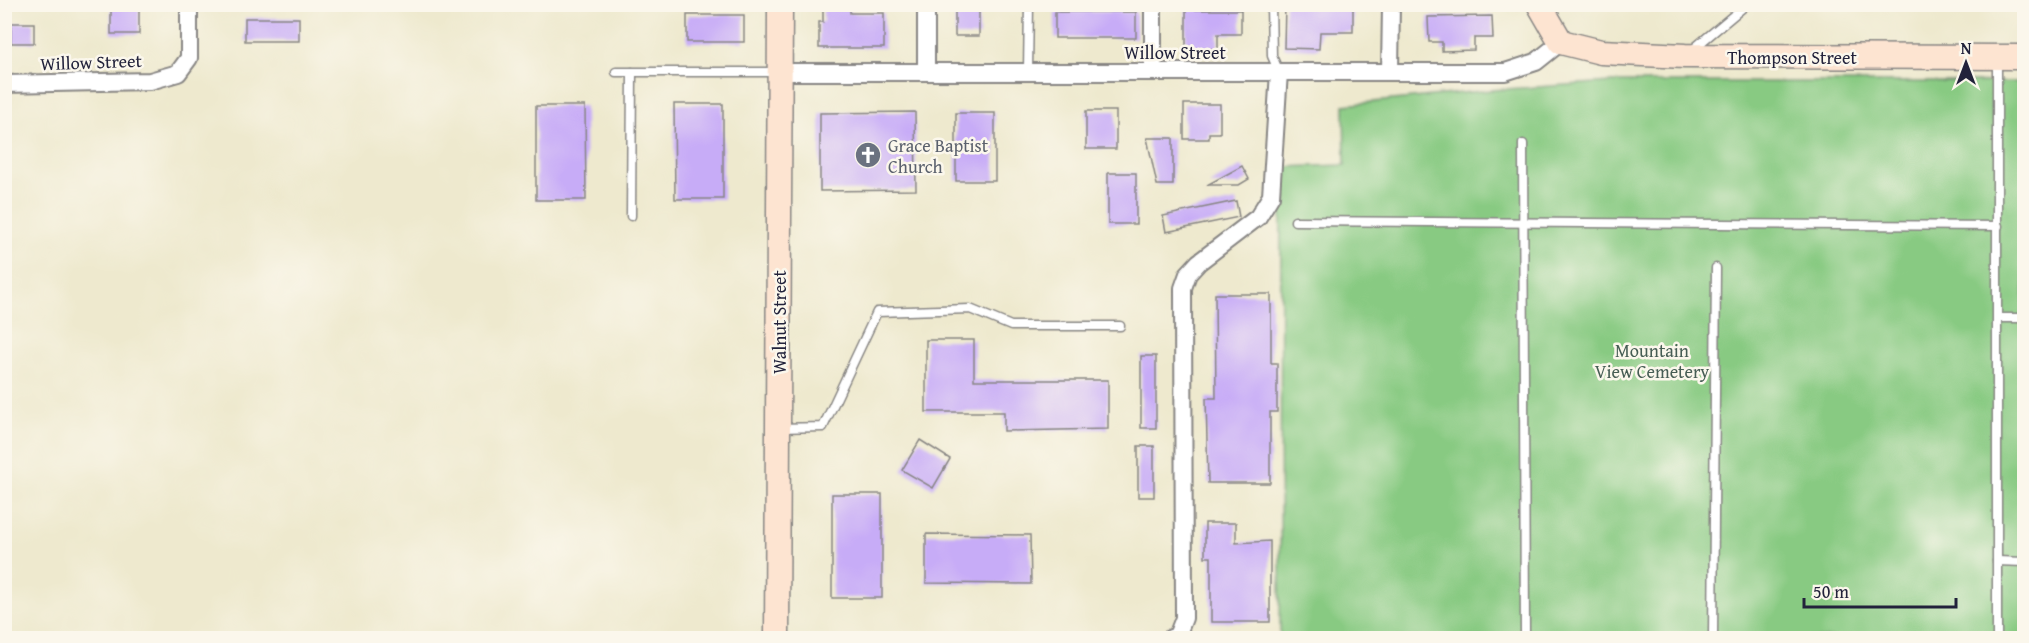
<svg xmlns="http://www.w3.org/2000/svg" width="2029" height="643" viewBox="0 0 2029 643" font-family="'Gentium Book Plus',serif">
<rect width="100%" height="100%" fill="#fbf7ec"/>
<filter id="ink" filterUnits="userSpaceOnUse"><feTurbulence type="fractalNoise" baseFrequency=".0167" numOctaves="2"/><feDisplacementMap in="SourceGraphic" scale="12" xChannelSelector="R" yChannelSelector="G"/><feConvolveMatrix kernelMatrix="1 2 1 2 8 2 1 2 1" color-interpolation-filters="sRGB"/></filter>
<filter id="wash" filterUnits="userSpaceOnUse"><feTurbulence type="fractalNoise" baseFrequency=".008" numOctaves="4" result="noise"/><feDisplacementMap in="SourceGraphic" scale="24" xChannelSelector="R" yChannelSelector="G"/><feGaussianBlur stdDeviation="1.35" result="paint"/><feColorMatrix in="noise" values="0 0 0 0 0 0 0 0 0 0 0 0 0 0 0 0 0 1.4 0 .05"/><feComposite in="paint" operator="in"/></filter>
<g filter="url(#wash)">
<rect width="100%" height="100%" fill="#eee9ce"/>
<path fill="#88ca82" stroke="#55765e" stroke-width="1.5" d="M 1611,82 L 2024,82 L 2024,638 L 1280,638 L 1281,167 L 1345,165 L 1344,105 L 1491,90 Z"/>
<g id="blocks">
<g fill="#c7acf7">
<rect x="111" y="4" width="28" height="30"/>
<path d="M 823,4 L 850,4 L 850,13 L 884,13 L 884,48 L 819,48 L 819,22 L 823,22 Z"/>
<rect x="955" y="4" width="24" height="32"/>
<path d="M 1285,4 L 1353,4 L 1353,32 L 1320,32 L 1319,49 L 1284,48 Z"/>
<path d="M 1186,10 L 1241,10 L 1241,34 L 1218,34 L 1218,49 L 1186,49 Z"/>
<rect x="1055" y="12" width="81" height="26"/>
<rect x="687" y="15" width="57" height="27"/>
<path d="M 1492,16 L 1493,38 L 1474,38 L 1474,50 L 1442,51 L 1442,42 L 1429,42 L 1428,17 Z"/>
<rect x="245" y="18" width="54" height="23"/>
<rect x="11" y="23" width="23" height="20"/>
<path d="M 674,104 L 723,104 L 723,199 L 675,199 Z"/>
<path d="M 1184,104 L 1220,104 L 1220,133 L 1209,133 L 1209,139 L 1184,139 Z"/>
<path d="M 536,106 L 585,106 L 586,200 L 536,200 Z"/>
<rect x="1086" y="111" width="30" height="38"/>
<path d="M 915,112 L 916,190 L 820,191 L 820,113 Z"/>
<rect x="956" y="113" width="39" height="68"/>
<path d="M 1147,138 L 1173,138 L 1173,185 L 1157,185 Z"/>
<path d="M 1242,166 L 1249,179 L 1239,185 L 1207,185 Z"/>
<rect x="1108" y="173" width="28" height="51"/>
<path d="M 1236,201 L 1239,217 L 1166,232 L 1163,216 Z"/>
<path d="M 1215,294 L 1271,294 L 1271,363 L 1277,363 L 1277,412 L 1270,412 L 1270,483 L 1208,483 L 1206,398 L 1216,398 Z"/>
<path d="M 926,340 L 974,340 L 974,380 L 1108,380 L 1108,429 L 1004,431 L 1004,412 L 926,412 Z"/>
<rect x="1141" y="356" width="15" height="72"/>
<path d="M 920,440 L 950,459 L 933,488 L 902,470 Z"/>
<rect x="1138" y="446" width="16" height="51"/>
<rect x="832" y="494" width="50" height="104"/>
<path d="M 1205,523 L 1236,523 L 1236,543 L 1270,541 L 1270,622 L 1211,622 L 1211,557 L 1205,557 Z"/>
<path d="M 926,534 L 1030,535 L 1031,584 L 926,583 Z"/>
</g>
</g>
</g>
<g filter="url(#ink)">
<use href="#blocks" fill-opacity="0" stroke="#888684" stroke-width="1.5"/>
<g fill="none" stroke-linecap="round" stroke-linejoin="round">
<g stroke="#888684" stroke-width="11">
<g id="lane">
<path d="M 1271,4 L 1272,56 L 1279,72"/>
<path d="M 1692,50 L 1747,4"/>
<path d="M 1997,60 L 1997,638"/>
<path d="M 1028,71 L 1029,4"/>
<path d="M 616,72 L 776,72"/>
<path d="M 1523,144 L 1525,638"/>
<path d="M 631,216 L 632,72"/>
<path d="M 1295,221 L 1998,226"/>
<path d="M 1998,318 L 2024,318"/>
<path d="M 779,428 L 823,427 L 877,312 L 970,309 L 1011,326 L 1120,326"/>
<path d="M 1997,561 L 2024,562"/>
<path d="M 1713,638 L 1716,268"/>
</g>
</g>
<g stroke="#888684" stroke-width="20">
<g id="street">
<path d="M 1153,4 L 1153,71"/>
<path d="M 926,71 L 926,4"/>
<path d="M 780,72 L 1505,72 L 1536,62 L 1561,42"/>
<path d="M 1390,72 L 1391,4"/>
<path d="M 4,84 L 150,81 L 178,73 L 189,58 L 189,4"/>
<path d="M 1171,638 L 1177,636 L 1184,618 L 1183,288 L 1188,274 L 1199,262 L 1258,217 L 1271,196 L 1279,72"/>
</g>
</g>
<g stroke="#888684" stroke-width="27">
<g id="secondary">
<path d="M 1539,4 L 1561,42 L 1601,52 L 1685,56 L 2024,57"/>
<path d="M 777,638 L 780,4"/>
</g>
</g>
<use href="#lane" stroke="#fff" stroke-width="8"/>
<use href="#street" stroke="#fff" stroke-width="16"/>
<use href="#secondary" stroke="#fde4d1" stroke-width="24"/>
</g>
</g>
<defs>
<g id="church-disc" transform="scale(1.35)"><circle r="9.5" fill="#6b7280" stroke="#fbf7ec"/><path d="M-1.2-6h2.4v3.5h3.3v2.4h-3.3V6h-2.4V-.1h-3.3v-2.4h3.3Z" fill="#fff"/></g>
</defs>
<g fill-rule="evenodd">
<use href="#church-disc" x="868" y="155"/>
</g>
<g text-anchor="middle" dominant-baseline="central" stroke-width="5" stroke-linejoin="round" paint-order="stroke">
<g font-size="18" fill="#22223b" stroke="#fbf7ec">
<text x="1175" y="52">Willow Street</text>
<text x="1792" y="57">Thompson Street</text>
<text transform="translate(91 62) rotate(-2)">Willow Street</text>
<text transform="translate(779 322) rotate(-90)">Walnut Street</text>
</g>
<g font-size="18" fill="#5b616d" stroke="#fbf7ec" text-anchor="start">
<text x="888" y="145">Grace Baptist<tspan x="888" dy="21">Church</tspan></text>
</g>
<g font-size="18" fill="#465d54" stroke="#fbf7ec">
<text x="1652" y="350">Mountain<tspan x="1652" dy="21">View Cemetery</tspan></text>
</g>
</g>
<rect width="2029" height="643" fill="none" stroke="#fbf7ec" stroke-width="24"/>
<g transform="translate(1966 63)" stroke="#fbf7ec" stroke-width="4.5" paint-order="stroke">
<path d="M0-4.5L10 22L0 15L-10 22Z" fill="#22223b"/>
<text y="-9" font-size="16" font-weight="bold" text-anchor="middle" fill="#22223b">N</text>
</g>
<path d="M1804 598v9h152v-9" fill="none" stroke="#22223b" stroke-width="3"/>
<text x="1813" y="598" font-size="18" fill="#22223b" stroke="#fbf7ec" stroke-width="4.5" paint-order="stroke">50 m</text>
</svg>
